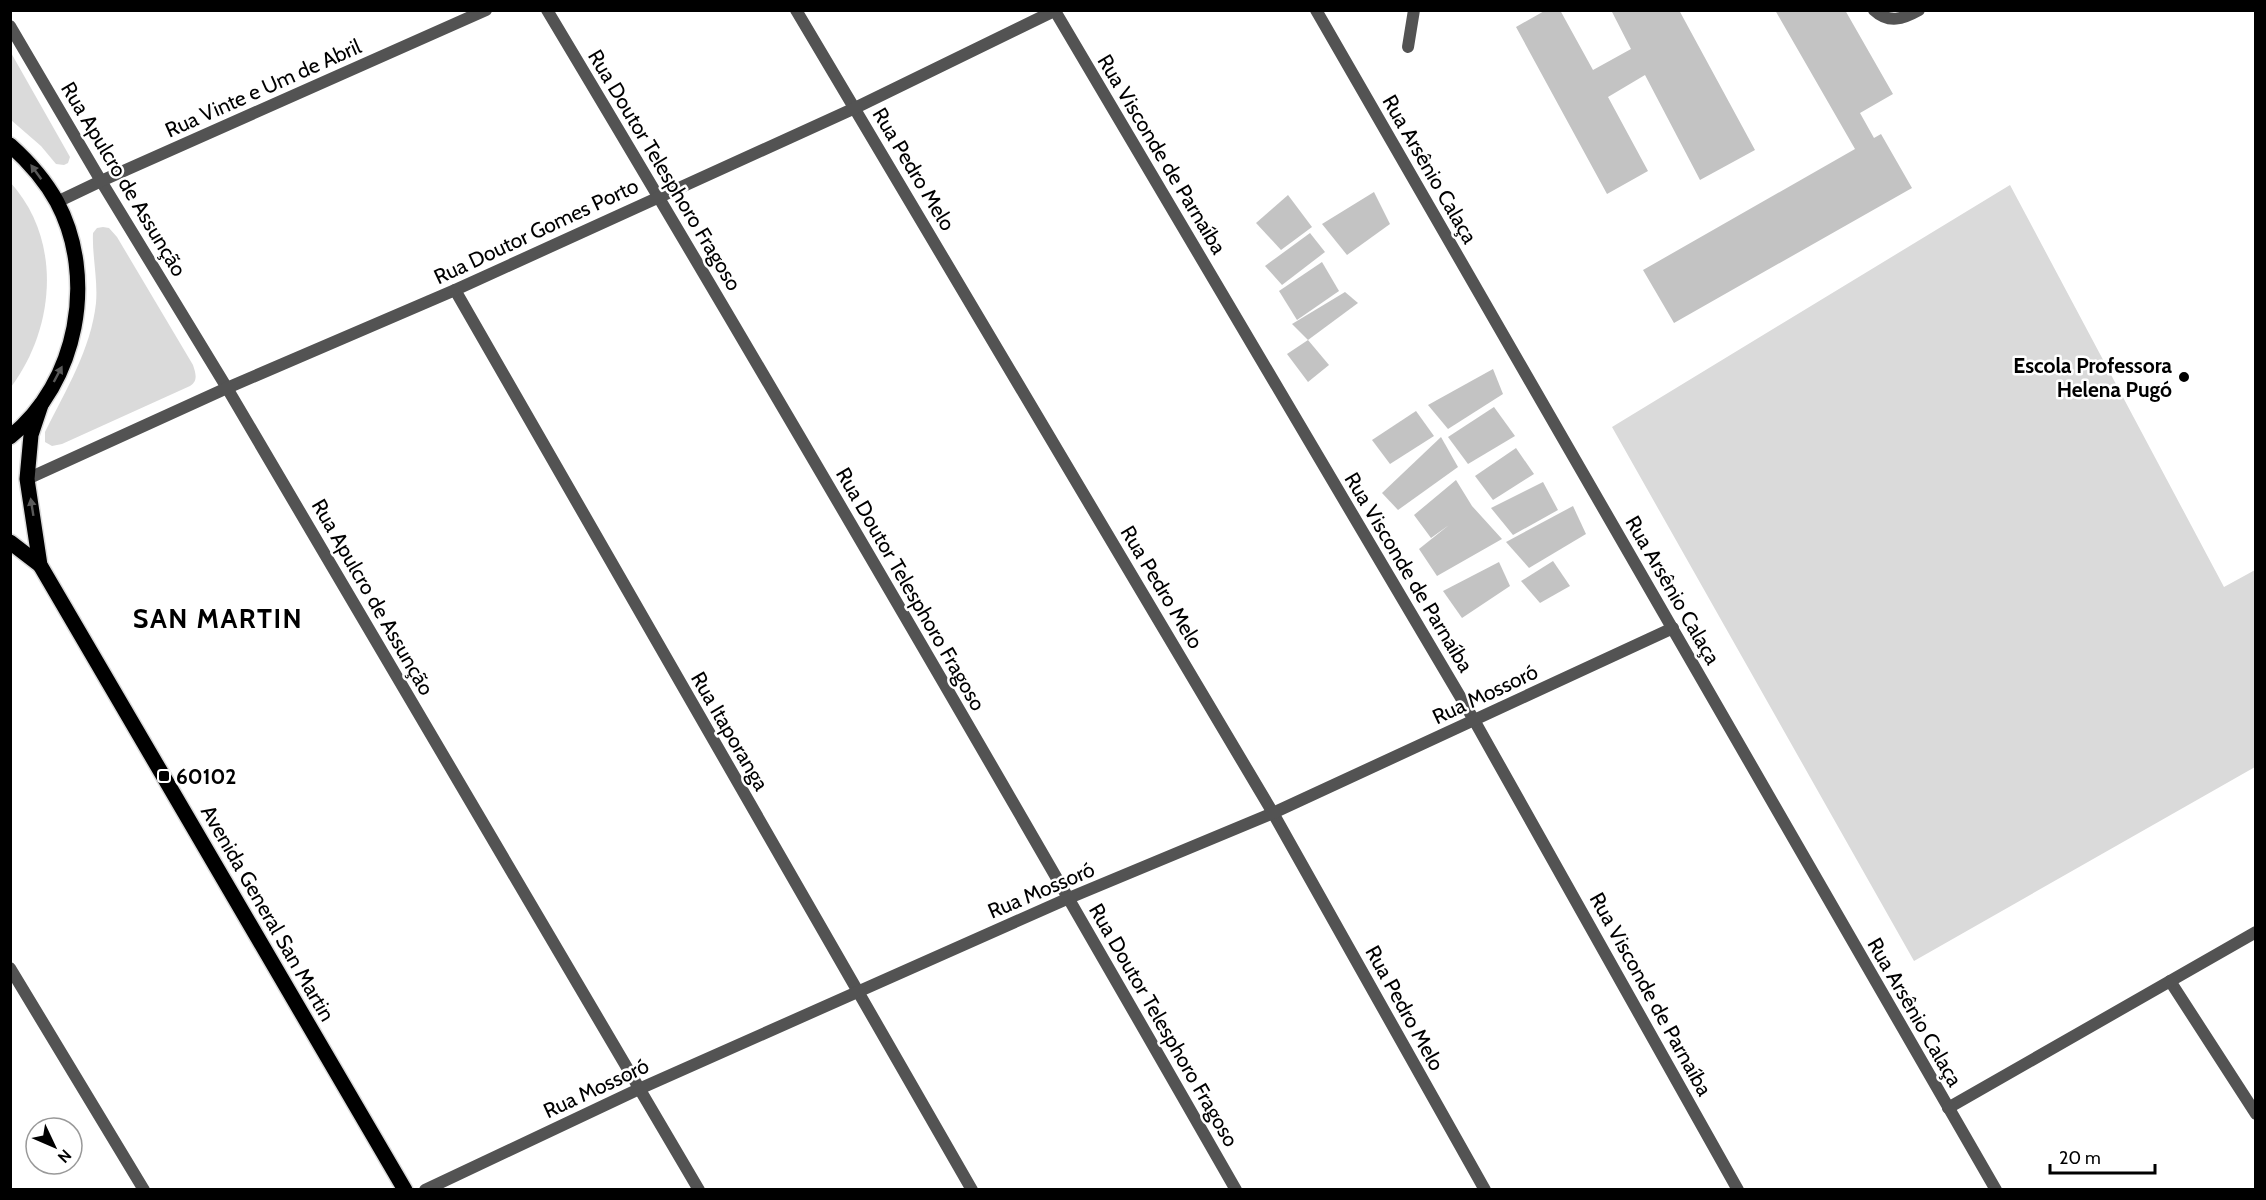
<svg xmlns="http://www.w3.org/2000/svg" width="2266" height="1200" viewBox="0 0 2266 1200" font-family="Cabin,sans-serif">
<rect width="100%" height="100%" fill="#fff"/>
<g fill="#dadada">
<path d="M 10,51 L 70,157 L 68,163 L 64,165 L 56,164 L 41,146 L 11,120 Z"/>
<path d="M 10,182 C 63,240 55,328 11,387 Z"/>
<path d="M 2010,185 L 2224,587 L 2255,570 L 2255,767 L 1914,961 L 1612,427 Z"/>
<path d="M 103,227 L 109,228 L 117,237 L 193,365 C 196,374 198,381 190,386 L 62,444 L 52,446 L 45,442 L 45,432 C 66,390 91,349 96,303 C 98,279 92,256 93,233 L 97,228 Z"/>
</g>
<g fill="#c3c3c3">
<path d="M 1546,10 L 1560,10 L 1593,70 L 1631,49 L 1611,10 L 1679,10 L 1755,150 L 1700,180 L 1645,75 L 1608,97 L 1648,171 L 1607,194 L 1516,27 Z"/>
<path d="M 1775,10 L 1845,10 L 1893,94 L 1860,113 L 1874,138 L 1881,134 L 1912,188 L 1674,323 L 1643,270 L 1855,149 Z"/>
<path d="M 1374,192 L 1390,224 L 1347,255 L 1322,224 Z"/>
<path d="M 1288,195 L 1312,227 L 1281,250 L 1256,223 Z"/>
<path d="M 1310,233 L 1325,252 L 1282,285 L 1265,266 Z"/>
<path d="M 1322,262 L 1339,291 L 1297,320 L 1279,291 Z"/>
<path d="M 1345,292 L 1358,303 L 1308,340 L 1292,324 Z"/>
<path d="M 1308,340 L 1329,365 L 1308,382 L 1287,354 Z"/>
<path d="M 1493,369 L 1503,394 L 1448,429 L 1428,405 Z"/>
<path d="M 1494,407 L 1515,436 L 1468,464 L 1448,437 Z"/>
<path d="M 1416,411 L 1434,436 L 1390,464 L 1372,440 Z"/>
<path d="M 1441,437 L 1458,467 L 1398,510 L 1382,493 Z"/>
<path d="M 1516,448 L 1534,474 L 1493,500 L 1475,476 Z"/>
<path d="M 1456,480 L 1472,506 L 1502,539 L 1437,576 L 1419,549 L 1449,525 L 1431,538 L 1414,515 Z"/>
<path d="M 1543,482 L 1558,510 L 1513,535 L 1491,508 Z"/>
<path d="M 1573,506 L 1586,534 L 1529,568 L 1506,542 Z"/>
<path d="M 1553,561 L 1570,586 L 1540,603 L 1521,581 Z"/>
<path d="M 1499,562 L 1510,586 L 1462,618 L 1443,591 Z"/>
</g>
<g fill="none" stroke-linecap="round" stroke-linejoin="round">
<g stroke="#dbdbdb" stroke-width="18">
<g id="primary">
<path d="M 10,145 C 29,162 45,180 57,202 C 97,277 78,383 10,437"/>
<path d="M 41,405 L 31,435 L 27,479 L 40,565 L 405,1190"/>
<path d="M 10,542 L 40,565"/>
</g>
</g>
<g stroke="#535353" stroke-width="12">
<path d="M 1874,10 C 1889,24 1903,19 1919,10"/>
<path d="M 1408,47 L 1414,10"/>
</g>
<g stroke="#535353" stroke-width="12">
<path d="M 547,10 C 781,401 1010,795 1236,1190"/>
<path d="M 796,10 L 1273,813 L 1485,1190"/>
<path d="M 1316,10 L 1996,1190"/>
<path d="M 1055,11 L 1474,720 L 1738,1190"/>
<path d="M 10,26 L 101,181 L 227,388 L 699,1190"/>
<path d="M 455,290 L 972,1190"/>
<path d="M 27,479 L 227,388 L 455,290 L 855,108 L 1056,10"/>
<path d="M 10,968 L 144,1190"/>
<path d="M 2170,981 L 2256,1114"/>
<path d="M 1948,1108 L 2256,932"/>
<path d="M 425,1190 L 639,1089 L 1069,898 L 1273,813 L 1673,628"/>
</g>
<path stroke="#535353" stroke-width="12" d="M 57,202 L 101,181 L 486,10"/>
<use href="#primary" stroke="#000" stroke-width="15"/>
</g>
<defs><path id="oneway-solid" d="M-6-.8H1V-3.2L6.5 0L1 3.2V.8H-6Z" transform="scale(1.5)"/></defs>
<g fill="#595959">
<use href="#oneway-solid" transform="translate(36 172) rotate(-126)"/>
<use href="#oneway-solid" transform="translate(58 374) rotate(-62)"/>
<use href="#oneway-solid" transform="translate(32 507) rotate(-99)"/>
</g>
<g fill="#000" stroke="#fff" stroke-width="2">
<circle cx="2184" cy="377" r="6"/>
<rect x="158" y="770" width="12" height="12" rx="3"/>
</g>
<g text-anchor="middle" dominant-baseline="central" stroke-width="5" stroke-linejoin="round" paint-order="stroke">
<g font-size="21" fill="#000" stroke="#fff">
<text transform="translate(263 88) rotate(-24)">Rua Vinte e Um de Abril</text>
<text transform="translate(1162 154) rotate(59)">Rua Visconde de Parnaíba</text>
<text transform="translate(914 169) rotate(59)">Rua Pedro Melo</text>
<text transform="translate(1430 169) rotate(60)">Rua Arsênio Calaça</text>
<text transform="translate(665 170) rotate(59)">Rua Doutor Telesphoro Fragoso</text>
<text transform="translate(124 179) rotate(59)">Rua Apulcro de Assunção</text>
<text transform="translate(536 231) rotate(-25)">Rua Doutor Gomes Porto</text>
<text transform="translate(1409 572) rotate(59)">Rua Visconde de Parnaíba</text>
<text transform="translate(1162 587) rotate(59)">Rua Pedro Melo</text>
<text transform="translate(911 589) rotate(60)">Rua Doutor Telesphoro Fragoso</text>
<text transform="translate(1673 590) rotate(60)">Rua Arsênio Calaça</text>
<text transform="translate(373 597) rotate(60)">Rua Apulcro de Assunção</text>
<text transform="translate(1485 694) rotate(-25)">Rua Mossoró</text>
<text transform="translate(730 731) rotate(60)">Rua Itaporanga</text>
<text transform="translate(1041 890) rotate(-23)">Rua Mossoró</text>
<text transform="translate(268 913) rotate(60)">Avenida General San Martin</text>
<text transform="translate(1651 994) rotate(61)">Rua Visconde de Parnaíba</text>
<text transform="translate(1405 1008) rotate(61)">Rua Pedro Melo</text>
<text transform="translate(1915 1012) rotate(60)">Rua Arsênio Calaça</text>
<text transform="translate(1164 1025) rotate(60)">Rua Doutor Telesphoro Fragoso</text>
<text transform="translate(596 1088) rotate(-25)">Rua Mossoró</text>
</g>
<g font-size="21" font-weight="bold" fill="#000" stroke="#fff" text-anchor="end">
<text x="2172" y="365">Escola Professora<tspan x="2172" dy="24">Helena Pugó</tspan></text>
<text x="176" y="776" text-anchor="start">60102</text>
</g>
<g font-size="27" font-weight="bold" letter-spacing="1.5" fill="#000" stroke="#fff">
<text x="218" y="618">SAN MARTIN</text>
</g>
</g>
<rect width="2266" height="1200" fill="none" stroke="#000000" stroke-width="24"/>
<g transform="translate(54 1146) rotate(134)"><circle r="28" fill="#ffffff" stroke="#999999" stroke-width="1.5"/>
<path d="M0-4.5L10 22L0 15L-10 22Z" fill="#000000"/>
<text y="-9" font-size="16" font-weight="bold" text-anchor="middle" fill="#000000">N</text>
</g>
<path d="M2050 1164v9h105v-9" fill="none" stroke="#000000" stroke-width="3"/>
<text x="2059" y="1164" font-size="18" fill="#000000" stroke="#ffffff" stroke-width="4.5" paint-order="stroke">20 m</text>
</svg>
